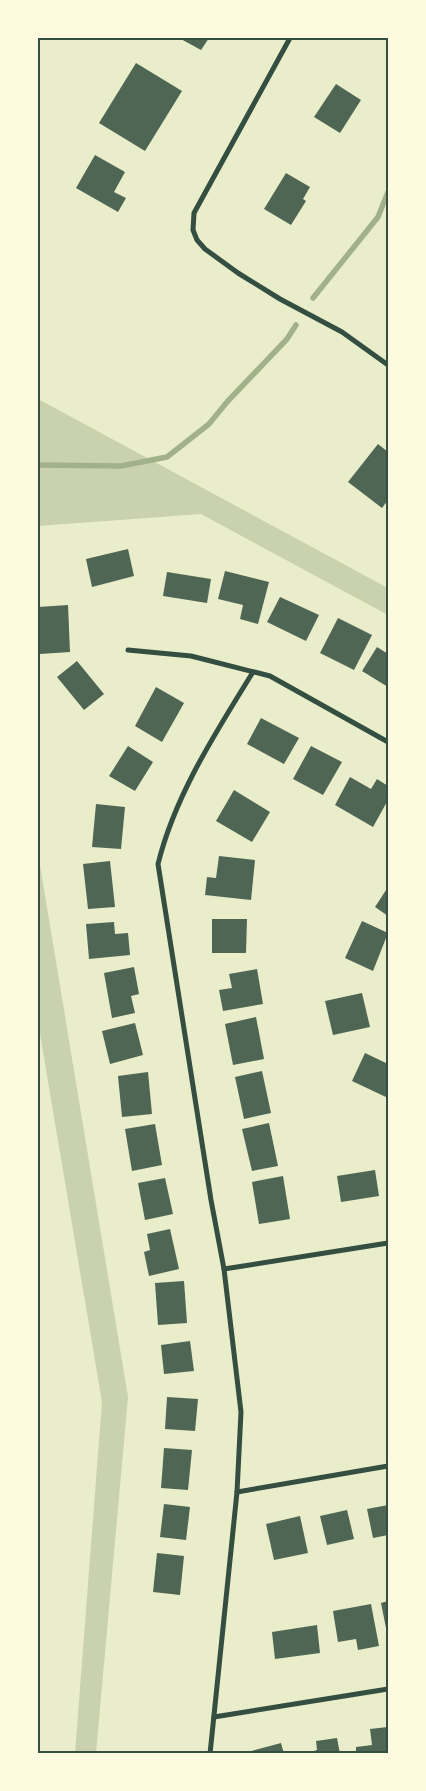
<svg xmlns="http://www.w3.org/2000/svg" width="426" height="1791" viewBox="0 0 426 1791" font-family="'Roboto Condensed',sans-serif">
<rect width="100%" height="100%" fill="#e9edc9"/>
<g fill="#cad2ad">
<path d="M 38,399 L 388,588 L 388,615 L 201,514 L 38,526 Z"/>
<path d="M 38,853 L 128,1397 L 96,1753 L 75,1753 L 102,1402 L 38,1022 Z"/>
</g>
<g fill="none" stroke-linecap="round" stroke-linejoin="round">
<g stroke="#a3b18a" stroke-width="5.5">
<path d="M 313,298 L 378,217 L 388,192"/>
<path d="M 38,465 L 121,466 L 167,457 L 209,424 L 227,402 L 287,339 L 296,325"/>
</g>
</g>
<g fill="#4f6655">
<path d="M 179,38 L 209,38 L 201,50 Z"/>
<path d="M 136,63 L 182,91 L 145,151 L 99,123 Z"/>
<path d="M 336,84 L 361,100 L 340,133 L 314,117 Z"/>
<path d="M 95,155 L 125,172 L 114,192 L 126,198 L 118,212 L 76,188 Z"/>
<path d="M 286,173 L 310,187 L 303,199 L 306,201 L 291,225 L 264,209 Z"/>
<path d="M 378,444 L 388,452 L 388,500 L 382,508 L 348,482 Z"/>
<path d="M 128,549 L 134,576 L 92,587 L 86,559 Z"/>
<path d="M 225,571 L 269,582 L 258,624 L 240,619 L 243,605 L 218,599 Z"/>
<path d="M 167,572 L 211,579 L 207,603 L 163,596 Z"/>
<path d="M 280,597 L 319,615 L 306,641 L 267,622 Z"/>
<path d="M 68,605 L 70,652 L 40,654 L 38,607 Z"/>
<path d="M 338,618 L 372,635 L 354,670 L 320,653 Z"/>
<path d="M 377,647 L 388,654 L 388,687 L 362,671 Z"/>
<path d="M 77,661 L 104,694 L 84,710 L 57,677 Z"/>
<path d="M 156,687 L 184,703 L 162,742 L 135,726 Z"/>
<path d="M 261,718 L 299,738 L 284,764 L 247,744 Z"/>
<path d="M 128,746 L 153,762 L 135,791 L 109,776 Z"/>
<path d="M 311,746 L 342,762 L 323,795 L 293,779 Z"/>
<path d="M 350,777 L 371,789 L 377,779 L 388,786 L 388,800 L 373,827 L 335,805 Z"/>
<path d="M 234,790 L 270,812 L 252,842 L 216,821 Z"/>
<path d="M 96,804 L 125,807 L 121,849 L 92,847 Z"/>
<path d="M 219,856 L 255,860 L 251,900 L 205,895 L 207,877 L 216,878 Z"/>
<path d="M 110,861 L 115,907 L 88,909 L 83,864 Z"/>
<path d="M 388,887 L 388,916 L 375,907 Z"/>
<path d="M 212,919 L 247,919 L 246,953 L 212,953 Z"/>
<path d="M 362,921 L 388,933 L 373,971 L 345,958 Z"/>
<path d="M 114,922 L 115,934 L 128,933 L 130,955 L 89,959 L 86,924 Z"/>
<path d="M 134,967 L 139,994 L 131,996 L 135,1013 L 112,1018 L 104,973 Z"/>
<path d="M 257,969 L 263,1004 L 223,1011 L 219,990 L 232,988 L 229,974 Z"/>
<path d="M 362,993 L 370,1027 L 333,1035 L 325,1001 Z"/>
<path d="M 256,1017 L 264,1059 L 233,1065 L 225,1024 Z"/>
<path d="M 135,1023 L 143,1055 L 110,1064 L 102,1031 Z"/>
<path d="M 365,1053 L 388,1064 L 388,1098 L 352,1081 Z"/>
<path d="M 262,1071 L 271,1113 L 244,1119 L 235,1077 Z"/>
<path d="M 148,1072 L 152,1114 L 122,1117 L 118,1076 Z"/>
<path d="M 269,1123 L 278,1166 L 252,1171 L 242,1129 Z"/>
<path d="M 155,1124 L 162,1165 L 132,1171 L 125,1129 Z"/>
<path d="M 375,1170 L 379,1196 L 341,1202 L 337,1176 Z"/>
<path d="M 283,1176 L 290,1219 L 259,1224 L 252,1182 Z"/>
<path d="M 165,1178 L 173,1214 L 145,1220 L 138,1183 Z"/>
<path d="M 170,1229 L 179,1269 L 149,1276 L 144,1252 L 150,1250 L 147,1234 Z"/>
<path d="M 184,1281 L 187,1323 L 158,1325 L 155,1283 Z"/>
<path d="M 190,1341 L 194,1371 L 164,1374 L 161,1345 Z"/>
<path d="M 167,1397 L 198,1399 L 195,1431 L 165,1429 Z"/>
<path d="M 164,1448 L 192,1450 L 188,1490 L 161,1488 Z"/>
<path d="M 164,1504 L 190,1507 L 186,1540 L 160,1537 Z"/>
<path d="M 388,1505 L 388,1535 L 373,1538 L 367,1509 Z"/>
<path d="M 347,1510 L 354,1539 L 327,1545 L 320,1516 Z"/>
<path d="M 300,1516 L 308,1553 L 274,1560 L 266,1524 Z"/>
<path d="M 157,1553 L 184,1556 L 180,1595 L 153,1592 Z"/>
<path d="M 388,1601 L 388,1633 L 387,1633 L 381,1603 Z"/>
<path d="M 371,1604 L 379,1646 L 358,1650 L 356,1639 L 338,1642 L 333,1611 Z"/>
<path d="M 317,1625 L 320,1653 L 275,1659 L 272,1632 Z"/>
<path d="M 388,1727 L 388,1754 L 356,1754 L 356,1747 L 372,1745 L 370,1729 Z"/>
<path d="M 337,1738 L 340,1754 L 304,1754 L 317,1750 L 316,1741 Z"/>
<path d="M 281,1743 L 284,1754 L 245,1754 L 244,1753 Z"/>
</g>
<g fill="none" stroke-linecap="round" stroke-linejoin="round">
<g stroke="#344e41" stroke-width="5">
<path d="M 290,38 L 194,213 L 193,230 L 197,240 L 205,249 L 238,273 L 280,299 L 342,332 L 388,365"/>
<path d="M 128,650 L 191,656 L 270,676 L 388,742"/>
<path d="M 224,1269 L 388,1243"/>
<path d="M 237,1492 L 388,1466"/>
<path d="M 214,1717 L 388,1689"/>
<path d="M 210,1754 L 237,1492 L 241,1412 L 224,1269 L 211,1200 L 158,864 C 175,795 216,732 253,672"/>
</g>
</g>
<rect width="426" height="1791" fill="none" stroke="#fefae0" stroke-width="78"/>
<rect x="39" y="39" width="348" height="1713" fill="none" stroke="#344e41" stroke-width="2"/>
</svg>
